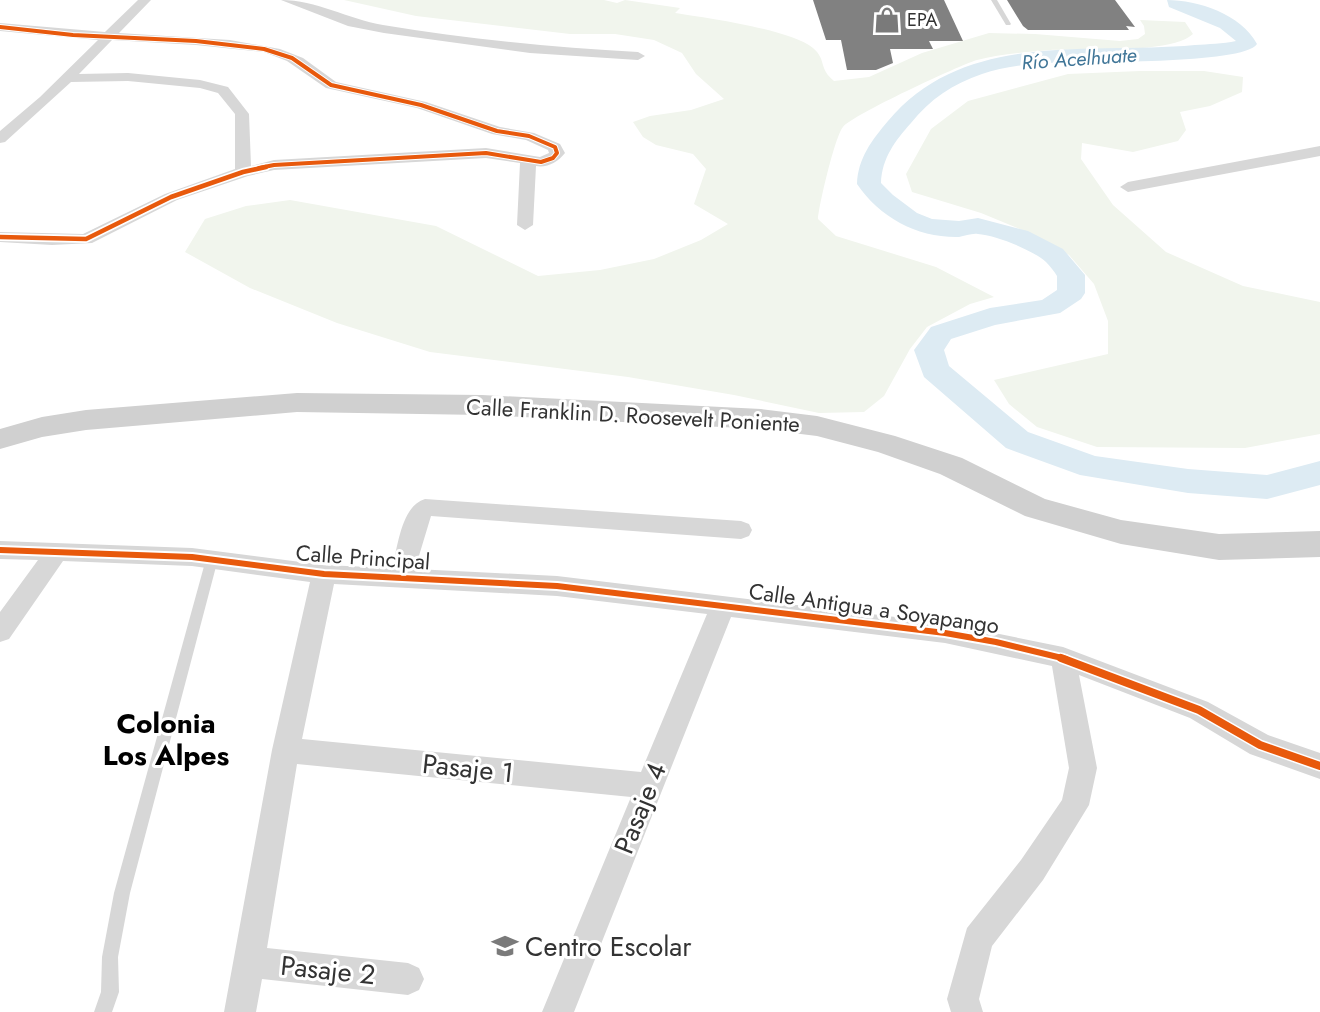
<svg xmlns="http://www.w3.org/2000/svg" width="1320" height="1012" viewBox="0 0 1320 1012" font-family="Jost,sans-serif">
<rect width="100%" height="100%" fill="#fff"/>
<g fill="#f1f5ed">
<path d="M 344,0 L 604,0 L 617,3 L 625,0 L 680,8 L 675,13 C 707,18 789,29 813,48 C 827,60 818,68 834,81 L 869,77 L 922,53 L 989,33 L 1035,34 L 1120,41 L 1138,39 L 1145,34 L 1144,26 L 1140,20 L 1185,22 L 1193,34 C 1172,54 1081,49 1050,50 C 1027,52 1000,54 977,60 C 960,65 852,115 843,127 C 835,136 819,205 818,219 L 836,236 L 936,267 L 994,297 L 970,304 L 927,327 L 910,349 L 884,396 L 864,412 L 819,413 L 734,395 L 628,377 L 430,352 L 337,323 L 250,288 L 185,252 L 205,219 L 246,206 L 290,200 L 436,226 L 538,276 L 600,270 L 654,259 L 701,240 L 728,224 L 694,204 L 706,169 L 693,154 L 656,145 L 643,137 L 633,122 L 650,116 L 691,110 L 724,99 L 696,74 L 682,53 L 654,40 L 615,34 L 570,34 L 416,16 Z"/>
<path d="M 1140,71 L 1204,71 L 1243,77 L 1242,92 L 1210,106 L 1180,112 L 1186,130 L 1178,141 L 1133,152 L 1082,143 L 1081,159 L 1113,205 L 1166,252 L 1243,286 L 1320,302 L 1320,434 L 1245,448 L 1097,447 L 1037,427 L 1009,404 L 994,380 L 1108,354 L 1108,321 L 1094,284 L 1069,255 L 1034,235 L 981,213 L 912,192 L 906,174 L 931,129 L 968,101 L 1068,74 Z"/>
</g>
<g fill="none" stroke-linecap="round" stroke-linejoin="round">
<path fill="#ddebf3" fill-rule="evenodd" d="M 1167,0 C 1198,0 1241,14 1257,44 C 1243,65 1082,61 1049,63 C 1027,64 1003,67 982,74 C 953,84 930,99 911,123 C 895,141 882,158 881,183 L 893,195 L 917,213 L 932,219 L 959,221 L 978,218 L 1028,231 L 1063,249 L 1085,275 L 1085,293 L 1081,299 L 1060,313 L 995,325 L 951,339 L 944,350 L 949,366 L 1028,432 L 1095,456 L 1188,469 L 1267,475 L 1320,461 L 1320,485 L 1267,499 L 1188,493 L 1080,475 L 1006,448 L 924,377 L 914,350 L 931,327 L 990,308 L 1042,300 L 1057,290 L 1057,276 C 1054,271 1050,266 1046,262 C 1033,250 995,235 978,234 C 972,233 965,236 959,237 C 918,238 880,218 857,184 C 858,158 872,140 888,121 C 965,29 1090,55 1195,45 C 1208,44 1223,44 1236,41 L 1220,28 L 1169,7 Z"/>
</g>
<g fill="#818181">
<path d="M 813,0 L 944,0 L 963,41 L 929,41 L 933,49 L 890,49 L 893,63 L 876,70 L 847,70 L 841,40 L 826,40 Z"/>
<path d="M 1007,0 L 1115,0 L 1135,27 L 1126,26 L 1129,30 L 1028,30 L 1023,26 Z"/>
</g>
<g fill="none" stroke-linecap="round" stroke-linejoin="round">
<g fill="#d7d7d7" fill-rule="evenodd">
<path d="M 991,0 L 997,0 L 1011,24 L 1010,25 L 1006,25 Z"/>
<path d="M 212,554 L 216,556 L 218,559 L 130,893 L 118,957 L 119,992 L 112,1012 L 94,1012 L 101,992 L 102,957 L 114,893 L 206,559 L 208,556 Z"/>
</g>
<g fill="#d7d7d7" fill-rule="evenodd">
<path d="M 138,0 L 151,0 L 119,33 L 230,40 L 280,49 L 303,58 L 336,82 L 426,102 L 500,127 L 534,133 L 560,144 L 565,153 C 558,162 547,168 536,166 L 533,225 L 525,230 L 517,225 L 520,163 L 486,158 L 274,170 L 248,176 L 177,200 L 92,243 L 52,245 L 0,242 L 0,232 L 83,234 L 165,194 L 235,169 L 235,114 L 218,93 L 200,88 L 128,81 L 71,82 L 5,142 L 0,143 L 0,131 L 40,97 L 98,40 L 0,31 L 0,23 L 105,32 ZM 112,40 L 196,45 L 264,52 L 287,61 L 326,88 L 417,108 L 492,134 L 526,140 L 548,150 L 549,153 L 540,157 L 486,148 L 274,160 L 251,166 L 249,114 L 228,87 L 200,80 L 128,73 L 79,74 Z"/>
<path d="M 281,0 C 316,0 348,19 383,25 C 467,39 552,47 638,52 L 645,56 L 638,60 L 530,53 L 384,33 L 348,26 Z"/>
<path d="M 1320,146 L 1320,156 L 1128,192 L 1120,187 L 1128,182 Z"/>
<path d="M 425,499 L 741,521 L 749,524 L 752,530 L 749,536 L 741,539 L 431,516 L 415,569 L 557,576 L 945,623 L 1063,647 L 1208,702 L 1268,735 L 1320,753 L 1320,779 L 1250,754 L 1190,718 L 1079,675 L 1097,768 L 1089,805 L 1043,880 L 992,946 L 979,999 L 983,1012 L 951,1012 L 947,999 L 967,928 L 1021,860 L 1062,800 L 1069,768 L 1052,666 L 945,643 L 731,617 L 574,1012 L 542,1012 L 631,797 L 297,764 L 267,948 L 408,963 L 419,968 L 424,979 L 419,990 L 408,995 L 262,979 L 256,1012 L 224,1012 L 272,750 L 310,582 L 192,566 L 63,561 L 9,639 L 0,642 L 0,612 L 38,560 L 0,559 L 0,541 L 192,548 L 324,565 L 392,568 C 398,547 401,506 425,499 ZM 334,584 L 557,596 L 707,614 L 641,772 L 302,739 Z"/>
</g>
<path fill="#d0d0d0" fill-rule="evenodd" d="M 297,393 L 482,395 L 761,409 L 817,416 L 895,436 L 962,458 L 1045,499 L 1121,520 L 1219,534 L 1320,531 L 1320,557 L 1219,560 L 1121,544 L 1025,516 L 940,474 L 878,452 L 817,436 L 761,429 L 482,415 L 297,412 L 86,430 L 42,437 L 0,449 L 0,429 L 42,417 L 86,410 Z"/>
<g stroke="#fff" stroke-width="6">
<path id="cycleway-far3" d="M 0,27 L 73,35 L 196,41 L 264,49 L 292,58 L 331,85 L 421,105 L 497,131 L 529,136 L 555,147 L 557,153 L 553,158 L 541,162 L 486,153 L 274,165 L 259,168"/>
</g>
<g stroke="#fff" stroke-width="8">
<path id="cycleway-far2" d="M 0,237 L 86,239 L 171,197 L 243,172 L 266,167"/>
</g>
<g stroke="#fff" stroke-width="10">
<path id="cycleway-far1" d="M 0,550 L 192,557 L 324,574 L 557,586 L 945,633 L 996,642 L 1066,659"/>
</g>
<g stroke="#fff" stroke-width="11">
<path id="cycleway" d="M 1061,658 L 1199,710 L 1260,745 L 1320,766"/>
</g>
<use href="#cycleway-far3" stroke="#e8590c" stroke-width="4"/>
<use href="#cycleway-far2" stroke="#e8590c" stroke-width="4.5"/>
<use href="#cycleway-far1" stroke="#e8590c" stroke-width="6"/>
<use href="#cycleway" stroke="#e8590c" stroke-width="8"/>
</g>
<defs>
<g id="shop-bare" transform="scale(2.07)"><path d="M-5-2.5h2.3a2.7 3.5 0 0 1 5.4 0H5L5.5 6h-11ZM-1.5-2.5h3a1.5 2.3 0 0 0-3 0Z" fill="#7a7a7a" stroke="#fff" stroke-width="2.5" paint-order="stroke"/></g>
<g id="school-bare" transform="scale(2.07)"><path d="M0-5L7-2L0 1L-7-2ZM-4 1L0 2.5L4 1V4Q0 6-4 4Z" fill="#7a7a7a" stroke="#fff" stroke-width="2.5" paint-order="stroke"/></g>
</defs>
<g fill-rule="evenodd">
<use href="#shop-bare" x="887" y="20"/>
<use href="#school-bare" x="505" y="946"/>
</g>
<g text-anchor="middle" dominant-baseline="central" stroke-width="6" stroke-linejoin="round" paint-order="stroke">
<g font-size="18" fill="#333" stroke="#fff" text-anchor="start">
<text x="907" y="20">EPA</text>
</g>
<g font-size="20" font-style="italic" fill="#3f7597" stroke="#fff">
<text transform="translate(1079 59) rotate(-4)">Río Acelhuate</text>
</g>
<g font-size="22" fill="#333" stroke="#fff">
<text transform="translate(633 415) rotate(3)">Calle Franklin D. Roosevelt Poniente</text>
<text transform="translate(363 557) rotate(4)">Calle Principal</text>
<text transform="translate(874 608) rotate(8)">Calle Antigua a Soyapango</text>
</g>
<g font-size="27" fill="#333" stroke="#fff">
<text transform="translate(468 768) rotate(6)">Pasaje 1</text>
<text transform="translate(640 808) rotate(-68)">Pasaje 4</text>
<text transform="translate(328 970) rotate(6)">Pasaje 2</text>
</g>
<g font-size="27" fill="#333" stroke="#fff" text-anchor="start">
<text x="525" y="946">Centro Escolar</text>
</g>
<g font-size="28" font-weight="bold" fill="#000" stroke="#fff">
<text x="166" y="723">Colonia<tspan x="166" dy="32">Los Alpes</tspan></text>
</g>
</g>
</svg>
